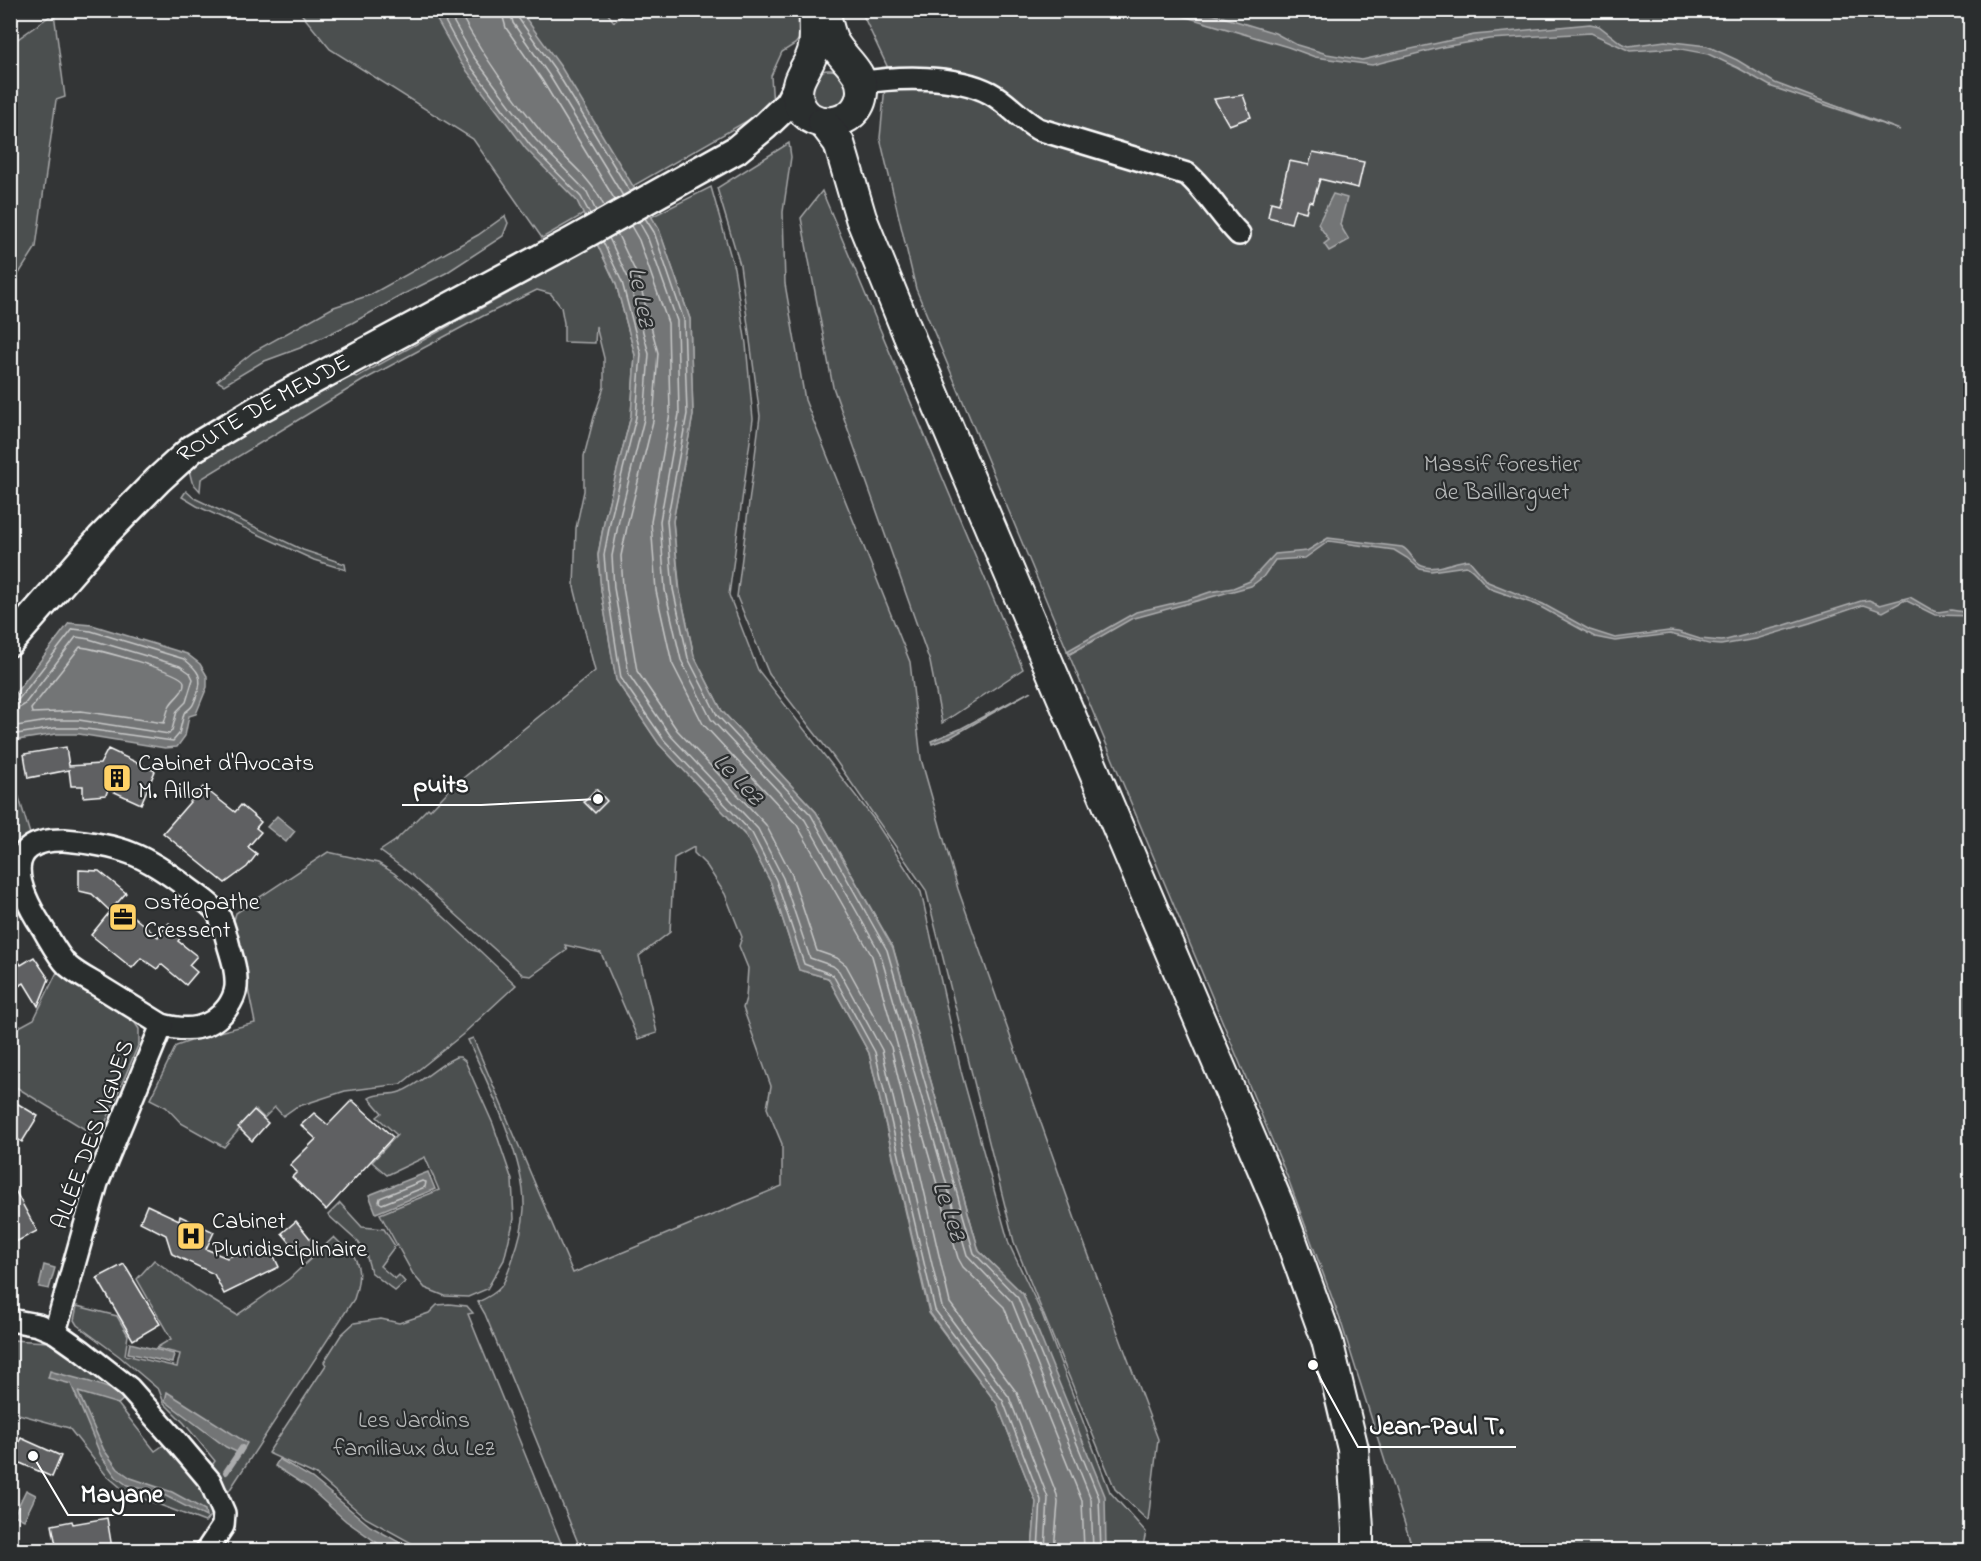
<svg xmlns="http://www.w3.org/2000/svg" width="1981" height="1561" viewBox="0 0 1981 1561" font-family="'Indie Flower',sans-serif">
<rect width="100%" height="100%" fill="#333536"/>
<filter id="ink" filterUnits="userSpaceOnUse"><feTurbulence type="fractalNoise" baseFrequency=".0167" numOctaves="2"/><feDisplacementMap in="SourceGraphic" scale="12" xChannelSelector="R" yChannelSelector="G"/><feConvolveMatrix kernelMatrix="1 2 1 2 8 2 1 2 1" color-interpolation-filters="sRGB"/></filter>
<g filter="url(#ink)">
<g fill="#4c4f50" stroke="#a6a7a8" stroke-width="1.5">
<path d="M 605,10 L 614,22 L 628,11 L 804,10 L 807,29 L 795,44 L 782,52 L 771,76 L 773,106 L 542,238 L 473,139 L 330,49 L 299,11 Z"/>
<path d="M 1225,10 L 1239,14 L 1242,10 L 1970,11 L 1970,1550 L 1413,1550 L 1341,1322 L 1287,1176 L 916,289 L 880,138 L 887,66 L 861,11 Z"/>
<path d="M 54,13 L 65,97 L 56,100 L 36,247 L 11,286 L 11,44 Z"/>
<circle cx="829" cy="89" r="19"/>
<path d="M 789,143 L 791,157 L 783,212 L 785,284 L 805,400 L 910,662 L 921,759 L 958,889 L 1075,1219 L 1158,1439 L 1148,1521 L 1115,1489 L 1014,1242 L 926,890 L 834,758 L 769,674 L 737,597 L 760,416 L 740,265 L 717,188 Z"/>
<path d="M 711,187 L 734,268 L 746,344 L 753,419 L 729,595 L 758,670 L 873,818 L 921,892 L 961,1071 L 1009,1244 L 1042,1314 L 1110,1492 L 1146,1532 L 1142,1550 L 1106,1550 L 1107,1546 L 1023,1294 L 979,1251 L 893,947 L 816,812 L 722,711 L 694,656 L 680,592 L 673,521 L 693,415 L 690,319 L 659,230 L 651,217 Z"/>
<path d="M 822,191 L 1023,669 L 942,723 L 930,662 L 833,387 L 801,218 Z"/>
<path d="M 505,216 L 508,223 L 503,236 L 446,273 L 406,293 L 352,323 L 300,348 L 262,362 L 224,385 L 217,381 L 253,352 L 334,307 L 370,295 L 478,235 Z"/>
<path d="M 597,244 L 616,284 L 635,355 L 631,416 L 605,517 L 598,555 L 601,590 L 616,680 L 659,744 L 746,836 L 771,883 L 799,970 L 828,978 L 869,1053 L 929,1313 L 997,1404 L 1036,1502 L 1032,1550 L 581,1550 L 485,1314 L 478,1302 C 504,1290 504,1285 513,1258 C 519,1242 523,1226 524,1209 C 526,1162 488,1083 468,1040 L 473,1038 L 573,1273 L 782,1186 L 782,1144 L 767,1108 L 771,1086 L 743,1008 L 746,998 L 748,968 L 739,946 L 742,937 L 725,894 L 707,866 L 694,853 L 694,847 L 674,858 L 670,932 L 639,956 L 657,1033 L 638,1039 L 601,953 L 565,945 L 567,950 L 531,976 L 523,975 L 412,875 L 380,851 L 395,841 L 428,808 L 430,810 L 452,787 L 595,671 L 574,587 L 576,528 L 584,491 L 584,456 L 594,417 L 604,387 L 604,358 L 596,326 L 595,343 L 564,342 L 564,323 L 561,307 L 551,294 L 537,290 L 483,316 L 362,381 L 201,479 L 200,491 L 192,482 L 189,470 C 238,432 294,404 349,375 L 357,377 Z"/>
<path d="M 186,491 L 194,498 L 303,550 L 345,564 L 346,570 L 314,560 L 197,506 L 182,497 Z"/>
<path d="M 10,768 L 30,834 L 19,843 L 11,855 Z"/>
<path d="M 328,852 L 378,863 L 394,873 L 426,900 L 516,985 L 462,1035 L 401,1084 L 345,1091 L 296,1107 L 283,1116 L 275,1107 L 264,1118 L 256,1110 L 224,1147 L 181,1123 L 166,1107 L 150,1099 L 176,1046 L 211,1034 L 255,1023 L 234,920 L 236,913 Z"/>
<path d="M 59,968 L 129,1014 L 139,1029 L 139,1043 L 99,1138 L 11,1084 L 10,1032 L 34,1019 Z"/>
<path d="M 456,1057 L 460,1057 L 465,1061 L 493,1124 L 512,1180 L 514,1219 L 504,1260 L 487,1289 L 468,1297 L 445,1296 L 425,1288 L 413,1274 L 380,1214 L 439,1190 L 425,1157 L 387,1175 L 372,1162 L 397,1135 L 377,1117 L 382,1113 L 369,1098 C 377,1092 390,1096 400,1092 C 421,1084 436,1066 456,1057 Z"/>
<path d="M 340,1203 L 362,1227 L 384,1229 L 395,1246 L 380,1266 L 395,1279 L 399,1275 L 405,1282 L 395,1291 L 371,1272 L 366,1254 L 359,1243 L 328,1215 Z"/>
<path d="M 334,1237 L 347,1250 L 349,1249 C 362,1264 360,1280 354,1299 L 229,1491 L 210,1468 L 215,1461 L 184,1423 L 164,1403 L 159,1390 L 119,1356 L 77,1325 L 74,1320 L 77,1306 L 117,1316 L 128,1335 L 125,1355 L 177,1367 L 180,1354 L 156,1348 L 171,1339 L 137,1279 L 154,1260 L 197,1291 L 237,1315 L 289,1279 Z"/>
<path d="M 449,1304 L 467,1306 L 473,1313 L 468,1314 L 564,1550 L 424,1550 L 366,1518 L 316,1475 L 268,1453 L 326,1365 L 324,1362 L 341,1335 L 354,1323 L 381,1319 L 399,1323 L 429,1313 L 437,1305 Z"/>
<path d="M 11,1340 L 48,1342 L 95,1370 L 126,1397 L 118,1404 L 155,1451 L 168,1442 L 217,1507 L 205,1522 L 126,1492 L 106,1475 L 69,1428 L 11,1412 Z"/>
</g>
<g fill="#737576" stroke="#abacad" stroke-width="1.5">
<path d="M 432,11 L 523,11 L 524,16 L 561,67 L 659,229 L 690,319 L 693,415 L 673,521 L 679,588 L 694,656 L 722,711 L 816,812 L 893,948 L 979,1251 L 1023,1294 L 1105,1496 L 1106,1550 L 1032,1550 L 1036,1502 L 997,1404 L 930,1313 L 869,1053 L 828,978 L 799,970 L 771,883 L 746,836 L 659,744 L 616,680 L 601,590 L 598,555 L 605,517 L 631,416 L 635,355 L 616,284 L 577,201 L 526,149 L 461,63 Z"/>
<path d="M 1166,11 L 1203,11 L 1275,33 L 1297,45 L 1327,54 L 1362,60 L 1474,35 L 1590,24 L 1599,26 L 1621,43 L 1629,46 L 1665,41 L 1707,46 L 1737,60 L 1775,83 L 1900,130 L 1772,87 L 1738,68 L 1708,54 L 1676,48 L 1630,51 L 1591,33 L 1489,39 L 1443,47 L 1372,65 L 1315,57 L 1288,47 Z"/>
<path d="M 1333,194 L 1347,198 L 1340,225 L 1349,240 L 1329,251 L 1324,244 L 1329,240 L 1318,224 Z"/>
<path d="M 1328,538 L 1402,547 C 1411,551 1413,563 1422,566 C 1436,572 1455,560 1469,560 L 1488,582 L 1543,604 L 1590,630 L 1615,638 L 1669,631 L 1678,632 L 1700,639 L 1722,641 L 1782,626 L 1861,601 L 1869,600 L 1880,605 L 1910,597 L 1932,610 L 1938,612 L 1951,610 L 1970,613 L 1970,616 L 1935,615 L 1905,600 L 1883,612 L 1863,605 L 1810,623 L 1756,639 L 1721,645 L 1709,644 L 1670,634 L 1615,641 L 1595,637 L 1537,605 L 1491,589 C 1481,583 1476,570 1466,566 L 1431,571 L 1420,569 L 1407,558 L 1394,550 L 1329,541 L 1305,558 L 1275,560 L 1263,577 L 1251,586 L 1131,619 L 1070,654 L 1067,651 L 1136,612 L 1187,600 L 1210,592 L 1233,588 L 1250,581 L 1275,554 L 1307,551 Z"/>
<path d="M 69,623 L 92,625 L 187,654 L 200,664 L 207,676 L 207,687 L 196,714 L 189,716 L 185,736 L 177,747 L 165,748 L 79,734 L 56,734 L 11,741 L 11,699 Z"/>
<path d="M 1031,691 L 951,737 L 932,744 L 931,741 L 960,729 Z"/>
<path d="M 277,816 L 295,831 L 286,842 L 267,827 Z"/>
<path d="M 428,1172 L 435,1189 L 376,1213 L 369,1195 Z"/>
<path d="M 44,1265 L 55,1268 L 49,1289 L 39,1287 Z"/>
<path d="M 130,1343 L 174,1354 L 172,1363 L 128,1353 Z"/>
<path d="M 50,1371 C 76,1379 103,1383 126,1397 L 118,1404 L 78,1392 L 104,1450 L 118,1469 L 131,1478 L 172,1492 L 205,1510 L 206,1517 L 160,1493 L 127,1485 L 116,1477 L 101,1456 L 71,1384 L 48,1378 Z"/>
<path d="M 167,1392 L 247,1443 L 241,1454 L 226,1447 L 165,1401 Z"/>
<path d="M 279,1459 L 312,1478 L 370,1526 L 413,1550 L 391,1550 L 379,1544 L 346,1521 L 308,1487 L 275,1466 Z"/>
<path d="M 26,1490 L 36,1495 L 24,1520 L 14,1515 Z"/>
</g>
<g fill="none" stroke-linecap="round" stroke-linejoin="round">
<g stroke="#c7c8c8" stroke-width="1.5">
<path d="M 439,10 L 466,60 L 530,145 L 581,197 L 590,214"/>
<path d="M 447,10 L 473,56 L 536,140 L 587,192 L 596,211"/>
<path d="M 458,10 C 482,54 510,94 542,133 C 563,159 590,175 604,206"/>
<path d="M 501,10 L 506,28 L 542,80 L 615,200"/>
<path d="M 510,10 L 513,23 L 549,75 L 623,196"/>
<path d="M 518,10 L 519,19 L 556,71 L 630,192"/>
<path d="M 645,218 L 654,232 L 684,320 L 687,414 L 667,521 L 673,589 L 688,658 L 717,715 L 811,815 L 887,950 L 974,1253 L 1018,1298 L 1099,1498 L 1101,1550"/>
<path d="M 639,222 L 647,236 L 677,321 L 679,414 L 660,521 L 665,590 L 681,660 L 711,719 L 805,820 L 880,953 L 967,1255 L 1012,1302 L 1091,1499 L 1093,1550"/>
<path d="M 631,226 L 639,240 L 668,323 L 670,413 L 651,522 L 656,591 L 672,663 L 703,724 L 797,825 L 872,956 L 958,1258 L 963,1267 L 1004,1307 L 1082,1501 L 1084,1550"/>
<path d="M 617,233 L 638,277 L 658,353 L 653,421 L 628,522 L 621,556 L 623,587 L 637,671 L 677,730 L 766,825 L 792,875 L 817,951 L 837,958 L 846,965 L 891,1047 L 950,1303 L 1017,1393 L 1057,1495 L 1058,1503 L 1054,1550"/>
<path d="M 609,238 L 629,280 L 649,354 L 644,419 L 619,520 L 612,556 L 614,588 L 629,675 L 670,735 L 758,829 L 783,878 L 810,958 L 833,966 L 839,971 L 882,1050 L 942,1307 L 1009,1397 L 1048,1498 L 1045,1550"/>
<path d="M 603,242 L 622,282 L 641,354 L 636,417 L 611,518 L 604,555 L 607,589 L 621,678 L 664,740 L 752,833 L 776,880 L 804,964 L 833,975 L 875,1052 L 935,1310 L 1003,1401 L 1041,1500 L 1038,1550"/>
<path d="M 80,647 C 93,648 183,672 184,682 C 185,692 174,698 170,705 C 167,711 166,717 164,723 L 81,711 L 32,713 L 31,709 Z"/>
<path d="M 10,702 L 18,700 L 73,629 L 91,631 L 184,659 C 198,670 204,677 197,695 C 193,705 193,707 184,713 L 179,734 L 173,741 L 79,728 L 55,728 L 10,735"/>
<path d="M 10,710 L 17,709 L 24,705 L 76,637 L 89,639 L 180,666 L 190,673 L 193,679 L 186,702 L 177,711 L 172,730 L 169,734 L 79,720 L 54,720 L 10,727"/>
<path d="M 422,1181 L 426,1182 L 425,1187 L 382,1204 L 379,1202 L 380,1198 Z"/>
</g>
<path stroke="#abacad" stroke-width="6" d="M 226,1472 L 242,1448"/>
</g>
<g fill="#5f6162" stroke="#fff" stroke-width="1.5">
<path d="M 1243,95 L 1251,117 L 1229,125 L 1214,99 Z"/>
<path d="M 1313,152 L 1364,162 L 1358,188 L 1320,179 L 1313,202 L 1309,201 L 1306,212 L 1295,209 L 1291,223 L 1268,217 L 1271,202 L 1279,204 L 1289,161 L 1309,165 Z"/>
<path d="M 66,747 L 69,766 L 100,764 L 108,749 L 155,771 L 141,804 L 108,789 L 106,795 L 83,797 L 83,786 L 71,786 L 69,770 L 28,778 L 24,754 Z"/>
<path d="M 203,787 L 235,812 L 241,805 L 261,822 L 256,828 L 261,832 L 248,847 L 257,854 L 247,867 L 225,883 L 163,833 Z"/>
<path d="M 596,789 L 607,801 L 595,813 L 584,802 Z"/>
<path d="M 79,870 L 99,871 L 126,893 L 110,911 L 92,894 L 79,891 Z"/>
<path d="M 117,903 L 158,937 L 169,923 L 183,934 L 178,941 L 197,956 L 189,965 L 197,972 L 186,985 L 161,964 L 157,969 L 141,958 L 132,968 L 91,935 Z"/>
<path d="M 10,948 L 21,965 L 34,957 L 49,979 L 38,1006 L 24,983 L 10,991 Z"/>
<path d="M 10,1099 L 38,1116 L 22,1142 L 10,1135 Z"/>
<path d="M 352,1100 L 393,1137 L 326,1210 L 292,1177 L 297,1172 L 290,1165 L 316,1139 L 301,1125 L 314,1113 L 328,1125 Z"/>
<path d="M 254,1110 L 268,1123 L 252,1141 L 238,1127 Z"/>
<path d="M 10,1181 L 37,1231 L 10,1245 Z"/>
<path d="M 147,1205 L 179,1220 L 180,1216 L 214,1232 L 206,1249 L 227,1258 L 253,1246 L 257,1254 L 268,1244 L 279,1267 L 224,1294 L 214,1274 L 172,1254 L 166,1235 L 140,1222 Z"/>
<path d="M 296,1221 L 317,1247 L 303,1258 L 282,1233 Z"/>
<path d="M 124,1264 L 160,1324 L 133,1340 L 97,1278 Z"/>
<path d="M 21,1438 L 61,1456 L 52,1477 L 11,1459 Z"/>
<path d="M 107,1518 L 112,1548 L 78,1551 L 77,1546 L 57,1550 L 52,1525 L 72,1521 L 73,1524 Z"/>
</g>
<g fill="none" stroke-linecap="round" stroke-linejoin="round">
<g stroke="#fff" stroke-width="26">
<g id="minor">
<path d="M 861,83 C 898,76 956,75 990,93 C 1007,102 1020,119 1038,129 L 1187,174 C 1207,191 1220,215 1239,234"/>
<path d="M 64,840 C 121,845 144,854 189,889 C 198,896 210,903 217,912 C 223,921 226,936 229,947 C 233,960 237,973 236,987 C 235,995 232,1001 227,1008 C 210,1030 188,1032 162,1025 C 141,1012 120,999 99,986 C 89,980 77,974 68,966 C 57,955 50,940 42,927 C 16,887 0,839 64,840 Z"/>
<path d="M 10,1320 L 38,1325 L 55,1332 L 82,1351 L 129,1388 L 177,1442 L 210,1481 L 224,1513 L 223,1526 L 207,1550"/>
<path d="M 55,1332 L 97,1183 L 162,1025"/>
</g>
</g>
<g stroke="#fff" stroke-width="32">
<g id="tertiary">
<path id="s1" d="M 10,642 L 101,538 L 158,480 L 192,449 L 257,410 L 571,242 L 736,150 L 765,126 L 788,104 L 797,87"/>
</g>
</g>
<g stroke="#fff" stroke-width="34">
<g id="secondary">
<path d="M 815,10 C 814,23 816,36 814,47 C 811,67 793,78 798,99 C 805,134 860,128 862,92 C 863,72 845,61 835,45 C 829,35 827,22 824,10"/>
<path d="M 823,122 L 839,143 L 861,218 L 911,341 L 1278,1204 L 1327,1340 L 1353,1449 L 1358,1529 L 1358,1550"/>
</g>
</g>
<use href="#minor" stroke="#2a2d2e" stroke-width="21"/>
<use href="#tertiary" stroke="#2a2d2e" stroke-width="27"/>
<use href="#secondary" stroke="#2a2d2e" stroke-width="30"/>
</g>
</g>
<defs>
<g id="building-square" transform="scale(1.5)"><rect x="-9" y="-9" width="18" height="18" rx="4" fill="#ffd166" stroke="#2a2d2e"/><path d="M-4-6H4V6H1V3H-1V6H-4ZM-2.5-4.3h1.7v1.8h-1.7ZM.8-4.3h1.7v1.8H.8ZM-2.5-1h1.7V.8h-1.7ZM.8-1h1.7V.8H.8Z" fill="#111"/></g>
<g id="office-square" transform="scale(1.5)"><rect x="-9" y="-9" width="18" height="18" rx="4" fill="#ffd166" stroke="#2a2d2e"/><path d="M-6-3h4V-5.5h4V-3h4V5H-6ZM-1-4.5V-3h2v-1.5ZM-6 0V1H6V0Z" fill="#111"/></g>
<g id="hospital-square" transform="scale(1.5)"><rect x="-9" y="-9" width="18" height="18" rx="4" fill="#ffd166" stroke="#2a2d2e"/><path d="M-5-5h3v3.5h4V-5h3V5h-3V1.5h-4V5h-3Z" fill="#111"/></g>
</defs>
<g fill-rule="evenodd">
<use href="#building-square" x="117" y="778"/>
<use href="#office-square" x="123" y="917"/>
<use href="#hospital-square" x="191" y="1236"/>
</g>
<g text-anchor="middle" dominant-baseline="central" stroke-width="4.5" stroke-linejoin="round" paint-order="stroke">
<g font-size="24" fill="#fff" stroke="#2a2d2e">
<text stroke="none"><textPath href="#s1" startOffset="348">ROUTE DE MENDE</textPath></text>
<text transform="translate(94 1135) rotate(-70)">ALLÉE DES VIGNES</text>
</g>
<g font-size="24" fill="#b7b9b9" stroke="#2a2d2e">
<text x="1502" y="465">Massif forestier<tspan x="1502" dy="28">de Baillarguet</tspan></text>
<text x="414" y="1421">Les Jardins<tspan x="414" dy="28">familiaux du Lez</tspan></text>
</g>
<g font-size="24" fill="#fff" stroke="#2a2d2e" text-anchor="start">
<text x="138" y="764">Cabinet d'Avocats<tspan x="138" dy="28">M. Aillot</tspan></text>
<text x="144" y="903">Ostéopathe<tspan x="144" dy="28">Cressent</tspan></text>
<text x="212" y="1222">Cabinet<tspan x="212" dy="28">Pluridisciplinaire</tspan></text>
</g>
<g font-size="26" font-style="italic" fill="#b2b3b4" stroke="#2a2d2e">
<text transform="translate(640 297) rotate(79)">Le Lez</text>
<text transform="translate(737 780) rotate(46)">Le Lez</text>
<text transform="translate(948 1211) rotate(71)">Le Lez</text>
</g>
</g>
<path fill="none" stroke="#fff" stroke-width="2" d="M598 799L481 805H402M1313 1365L1358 1447H1516M33 1456L68 1515H175"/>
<g fill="#fff" stroke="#2a2d2e" stroke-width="2">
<circle cx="598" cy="799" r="6"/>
<circle cx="1313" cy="1365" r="6"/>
<circle cx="33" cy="1456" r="6"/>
</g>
<g font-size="26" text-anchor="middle" font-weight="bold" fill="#fff" stroke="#2a2d2e" stroke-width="4.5" stroke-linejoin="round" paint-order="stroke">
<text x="441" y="792">puits</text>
<text x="1437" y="1434">Jean-Paul T.</text>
<text x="122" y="1502">Mayane</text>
</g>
<rect width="1981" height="1561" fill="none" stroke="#2a2d2e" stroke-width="36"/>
<rect x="18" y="18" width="1945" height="1525" fill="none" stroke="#fff" stroke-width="2" filter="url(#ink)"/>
</svg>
